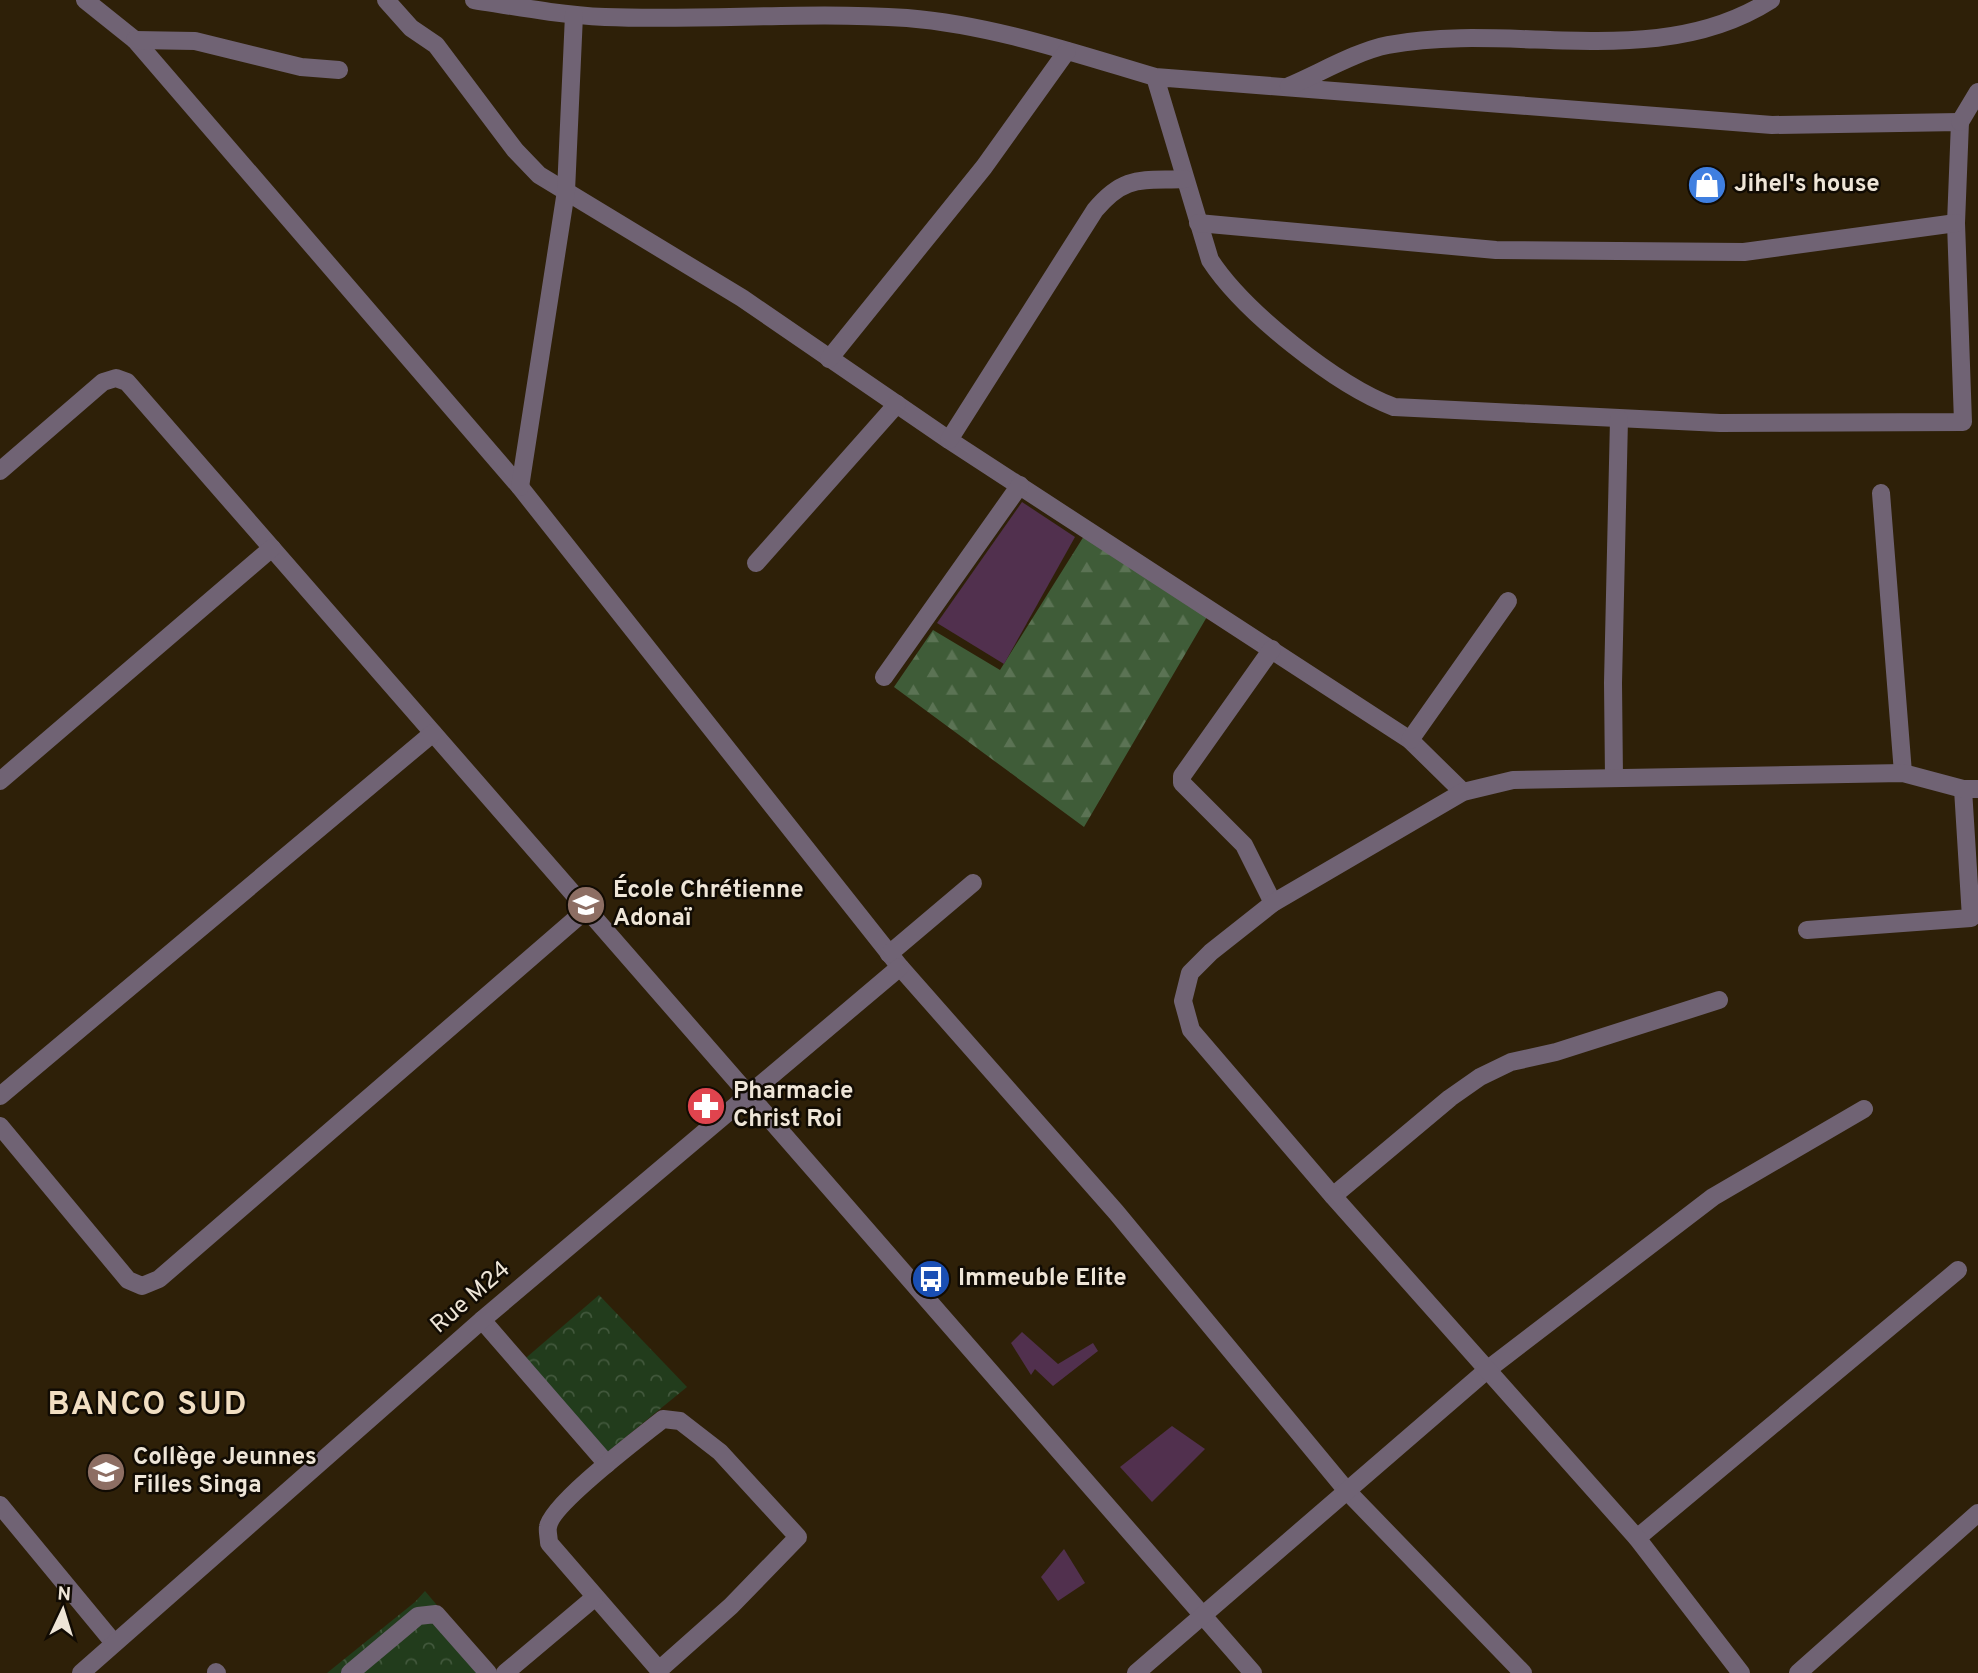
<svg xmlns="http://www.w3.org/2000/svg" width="1978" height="1673" viewBox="0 0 1978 1673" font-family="Overpass,sans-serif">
<defs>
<pattern id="forest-firs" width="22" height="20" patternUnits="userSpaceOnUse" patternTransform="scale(1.75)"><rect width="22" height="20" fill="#3f5c38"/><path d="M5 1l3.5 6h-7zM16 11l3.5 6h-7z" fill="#5b7354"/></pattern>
<pattern id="park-crowns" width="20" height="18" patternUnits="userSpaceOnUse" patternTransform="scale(1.75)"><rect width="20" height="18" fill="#223c1c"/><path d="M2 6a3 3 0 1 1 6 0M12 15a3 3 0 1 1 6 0" fill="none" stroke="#42583c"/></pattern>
</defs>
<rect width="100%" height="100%" fill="#2e2008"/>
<path fill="url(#forest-firs)" d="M 1084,536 L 1208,615 L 1084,827 L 894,687 L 933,630 L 1000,670 Z"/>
<g fill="url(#park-crowns)">
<path d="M 599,1295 L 687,1387 L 605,1454 L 520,1363 Z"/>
<path d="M 425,1591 L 494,1673 L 327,1673 L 415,1602 Z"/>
</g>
<g fill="#51304e">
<path d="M 1022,502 L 1075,537 L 1004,664 L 937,623 Z"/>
<path d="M 1022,1332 L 1058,1364 L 1093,1343 L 1098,1351 L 1053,1386 L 1035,1369 L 1031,1375 L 1011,1343 Z"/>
<path d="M 1172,1426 L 1205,1449 L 1152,1502 L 1120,1467 Z"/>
<path d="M 1064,1549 L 1085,1583 L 1058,1601 L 1041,1577 Z"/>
</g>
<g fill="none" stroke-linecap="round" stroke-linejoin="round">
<g stroke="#706374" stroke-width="18">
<path d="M 85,0 L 135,40 L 520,487 L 900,967 L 1116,1212 L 1347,1491 L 1523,1673"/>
<path d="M 386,0 L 411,28 L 436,45 L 515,150 L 539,175 L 742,298 L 949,440 L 1410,740 L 1463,792"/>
<path d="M 474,0 C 518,7 561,15 605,17 C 706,21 807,11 907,18 C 992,25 1074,53 1155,77 L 1210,260 C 1244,312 1336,385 1394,407 L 1720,423 L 1963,422 L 1956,223 L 1960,122 L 1772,125 L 1155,77"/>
<path d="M 135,40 L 195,41 L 301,67 L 339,70"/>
<path d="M 1289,86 C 1318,74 1357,51 1388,45 C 1513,21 1657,73 1771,0"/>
<path d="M 1960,122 L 1978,92"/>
<path d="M 1198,223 L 1496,250 L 1744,252 L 1956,223"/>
<path d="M 829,359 L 984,167 L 1067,51"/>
<path d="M 949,440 L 1095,210 C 1125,174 1142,181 1185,179"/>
<path d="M 0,471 L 103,382 L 116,378 L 127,382 L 1253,1673"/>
<path d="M 520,487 L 566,191 L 574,15"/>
<path d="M 1881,493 L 1903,773"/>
<path d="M 756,563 L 897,404"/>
<path d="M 1272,649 L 1182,776 L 1182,783 L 1244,845 L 1273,903"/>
<path d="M 884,677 L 1020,485"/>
<path d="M 1410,740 L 1508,601"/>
<path d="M 1614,778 L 1613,683 L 1619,419"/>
<path d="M 0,781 L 272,548"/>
<path d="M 1807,930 L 1971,918 L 1963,789"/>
<path d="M 889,954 L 973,883"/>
<path d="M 0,1096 L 433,733"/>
<path d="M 0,1126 L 128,1280 L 142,1286 L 159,1279 L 587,909"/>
<path d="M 1333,1196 L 1450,1098 L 1480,1077 L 1511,1062 L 1556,1052 L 1719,1000"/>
<path d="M 482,1320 L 607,1464"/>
<path d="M 663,1419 L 680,1421 L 720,1452 L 798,1537 L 731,1606 L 659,1670 L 549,1543 C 549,1538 547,1531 548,1527 C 551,1504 642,1436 663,1419 Z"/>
<path d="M 0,1505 L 114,1643"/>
<path d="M 1637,1538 L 1958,1270"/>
<path d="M 216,1672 L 217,1673"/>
<path d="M 81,1673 L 482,1320 L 900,967"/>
<path d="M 350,1673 L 418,1616 L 436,1614 L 488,1673"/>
<path d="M 505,1673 L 594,1598"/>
<path d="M 1136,1673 L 1487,1370 L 1713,1197 L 1864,1109"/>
<path d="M 1741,1673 L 1637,1538 L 1333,1196 L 1191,1030 L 1183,1001 L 1190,973 L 1211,952 L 1273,903 L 1463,792 L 1513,780 L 1903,773 L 1963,789 L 1978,789"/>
<path d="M 1798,1673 L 1978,1513"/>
</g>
</g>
<defs>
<g id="shop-disc" transform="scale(2.0125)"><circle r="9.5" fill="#3f7fe0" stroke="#110b03"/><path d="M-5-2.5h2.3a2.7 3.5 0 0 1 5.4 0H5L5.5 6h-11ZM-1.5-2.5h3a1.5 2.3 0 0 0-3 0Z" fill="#fff"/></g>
<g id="school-disc" transform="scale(2.0125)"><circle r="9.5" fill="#8d6e63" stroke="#110b03"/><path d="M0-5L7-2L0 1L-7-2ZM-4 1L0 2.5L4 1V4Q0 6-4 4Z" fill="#fff"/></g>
<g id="pharmacy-disc" transform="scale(2.0125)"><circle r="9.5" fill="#e0444e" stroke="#110b03"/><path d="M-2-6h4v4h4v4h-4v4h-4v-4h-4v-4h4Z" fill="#fff"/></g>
<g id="bus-disc" transform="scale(2.0125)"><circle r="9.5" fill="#1a4fb4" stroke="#110b03"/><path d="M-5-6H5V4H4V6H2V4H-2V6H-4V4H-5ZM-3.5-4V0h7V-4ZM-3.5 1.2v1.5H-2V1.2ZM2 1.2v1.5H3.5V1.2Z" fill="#fff"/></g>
</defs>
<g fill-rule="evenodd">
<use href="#shop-disc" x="1707" y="185"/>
<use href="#school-disc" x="586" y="905"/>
<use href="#pharmacy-disc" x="706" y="1106"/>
<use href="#bus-disc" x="931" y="1279"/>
<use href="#school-disc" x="106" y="1472"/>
</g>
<g text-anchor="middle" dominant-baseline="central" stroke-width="5" stroke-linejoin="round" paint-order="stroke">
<g font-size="24" font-weight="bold" fill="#eee5d7" stroke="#110b03" text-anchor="start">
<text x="1734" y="185">Jihel's house</text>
<text x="613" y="891">École Chrétienne<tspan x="613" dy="28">Adonaï</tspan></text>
<text x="733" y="1092">Pharmacie<tspan x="733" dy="28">Christ Roi</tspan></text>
<text x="958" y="1279">Immeuble Elite</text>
<text x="133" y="1458">Collège Jeunnes<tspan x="133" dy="28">Filles Singa</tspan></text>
</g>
<g font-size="24" fill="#eee5d7" stroke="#110b03">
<text transform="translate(471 1298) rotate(-41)">Rue M24</text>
</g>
<g font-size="32" font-weight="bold" letter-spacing="2" fill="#f1dec2" stroke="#110b03">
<text x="148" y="1406">BANCO SUD</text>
</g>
</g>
<g transform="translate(63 1610) rotate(4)" stroke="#110b03" stroke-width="5" paint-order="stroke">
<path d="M0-5L12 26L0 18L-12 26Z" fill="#eee5d7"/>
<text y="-10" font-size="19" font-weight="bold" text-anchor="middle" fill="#eee5d7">N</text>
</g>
</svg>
